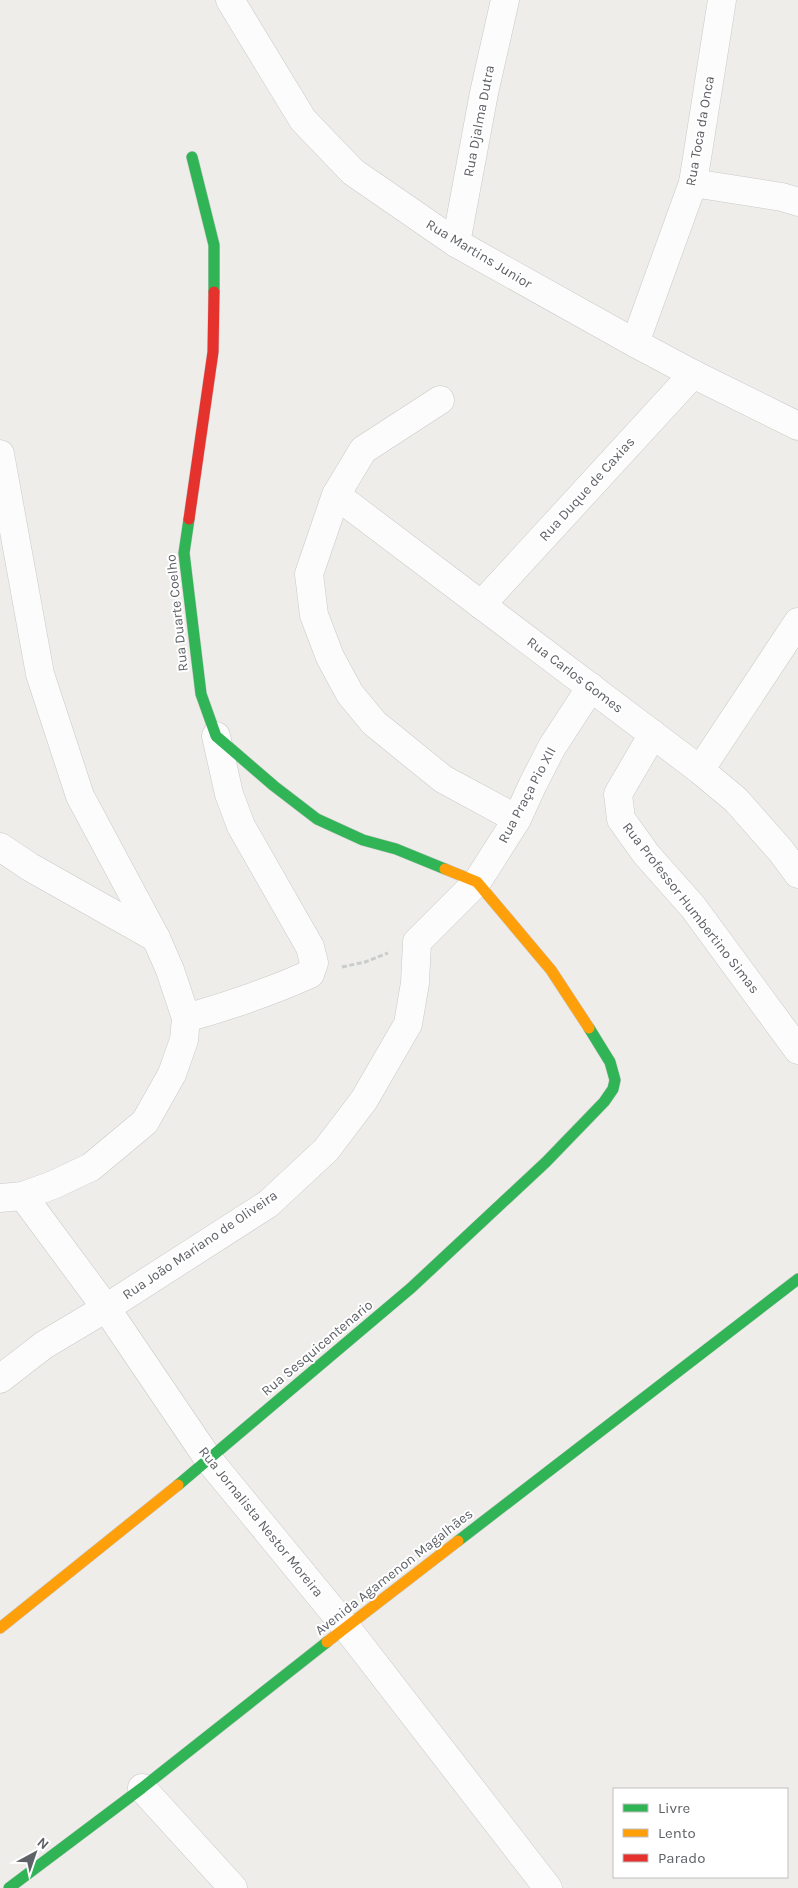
<svg xmlns="http://www.w3.org/2000/svg" width="798" height="1888" viewBox="0 0 798 1888" font-family="Karla,sans-serif">
<rect width="100%" height="100%" fill="#eeede9"/>
<g fill="none" stroke-linecap="round" stroke-linejoin="round">
<g stroke="#cac9ca" stroke-width="29">
<g id="street">
<path d="M 230,0 L 303,120 L 353,172 L 456,243 L 635,343 L 693,374 L 798,426"/>
<path d="M 693,183 L 782,197 L 798,202"/>
<path d="M 456,243 L 484,93 L 505,0"/>
<path d="M 635,343 L 693,183 L 722,0"/>
<path d="M 440,400 L 363,450 L 336,495 L 309,574 L 314,615 L 330,657 L 350,694 L 374,723 L 443,779 L 517,819"/>
<path d="M 0,454 L 40,674 L 80,796 L 156,938 L 170,970 L 186,1018 L 184,1040 L 172,1074 L 145,1122 L 91,1167 L 53,1185 L 23,1196 L 0,1198"/>
<path d="M 336,495 L 700,770 L 736,800 L 781,851 L 798,874"/>
<path d="M 481,605 L 693,374"/>
<path d="M 653,734 L 618,794 L 621,819 L 646,854 L 693,907 L 798,1050"/>
<path d="M 700,770 L 798,622"/>
<path d="M 0,847 L 30,867 L 156,938"/>
<path d="M 186,1018 C 229,1006 270,992 310,974 L 314,963 L 310,947 L 241,826 L 229,794 L 216,736"/>
<path d="M 23,1196 L 106,1308 L 209,1460 L 346,1627 L 548,1888"/>
<path d="M 0,1379 L 44,1345 L 106,1308 L 268,1204 L 326,1150 L 364,1100 L 408,1024 L 415,983 L 417,942 L 477,882 L 517,819 L 533,784 L 552,747 L 591,687"/>
<path d="M 142,1788 L 233,1888"/>
</g>
</g>
<g stroke="#c9c9c9" stroke-width="12">
<g id="fast">
<path d="M 192,157 L 214,245 L 214,292"/>
<path d="M 189,519 L 184,553 L 201,694 L 216,736 L 274,786 L 317,819 L 363,840 L 396,849 L 445,869"/>
<path d="M 178,1485 L 411,1288 L 546,1162 L 604,1102 L 613,1089 L 615,1080 L 610,1062 L 589,1028"/>
<path d="M 458,1541 L 798,1279"/>
<path d="M 9,1888 L 142,1788 L 327,1642"/>
</g>
</g>
<g stroke="#c9c9c9" stroke-width="12">
<g id="slow">
<path d="M 445,869 L 477,882 L 551,970 L 589,1028"/>
<path d="M 0,1628 L 178,1485"/>
<path d="M 327,1642 L 458,1541"/>
</g>
</g>
<g stroke="#c9c9c9" stroke-width="12">
<path id="jam" d="M 189,519 L 213,352 L 214,292"/>
</g>
<path stroke="#cacecb" stroke-width="3" stroke-dasharray="5 2.5" stroke-linecap="butt" d="M 342,967 L 365,962 L 388,953"/>
<use href="#street" stroke="#fcfcfc" stroke-width="28"/>
<use href="#fast" stroke="#30b455" stroke-width="11"/>
<use href="#slow" stroke="#ff9f0a" stroke-width="11"/>
<use href="#jam" stroke="#e5322d" stroke-width="11"/>
</g>
<g text-anchor="middle" dominant-baseline="central" stroke-width="4" stroke-linejoin="round" paint-order="stroke">
<g font-size="14" fill="#5e6166" stroke="#fff">
<text transform="translate(479 121) rotate(-79)">Rua Djalma Dutra</text>
<text transform="translate(700 131) rotate(-80)">Rua Toca da Onca</text>
<text transform="translate(479 254) rotate(31)">Rua Martins Junior</text>
<text transform="translate(587 489) rotate(-48)">Rua Duque de Caxias</text>
<text transform="translate(177 613) rotate(-96)">Rua Duarte Coelho</text>
<text transform="translate(575 675) rotate(37)">Rua Carlos Gomes</text>
<text transform="translate(527 795) rotate(-62)">Rua Praça Pio XII</text>
<text transform="translate(691 908) rotate(52)">Rua Professor Humbertino Simas</text>
<text transform="translate(200 1245) rotate(-34)">Rua João Mariano de Oliveira</text>
<text transform="translate(317 1348) rotate(-40)">Rua Sesquicentenario</text>
<text transform="translate(261 1522) rotate(51)">Rua Jornalista Nestor Moreira</text>
<text transform="translate(394 1572) rotate(-38)">Avenida Agamenon Magalhães</text>
</g>
</g>
<rect x="613" y="1788" width="175" height="90" fill="#ffffff" stroke="#bfc0c2"/>
<rect x="623" y="1804" width="25" height="8" fill="#30b455" stroke="#bfc0c2"/>
<text x="658" y="1813" font-size="15" fill="#5e6166">Livre</text>
<rect x="623" y="1829" width="25" height="8" fill="#ff9f0a" stroke="#bfc0c2"/>
<text x="658" y="1838" font-size="15" fill="#5e6166">Lento</text>
<rect x="623" y="1854" width="25" height="8" fill="#e5322d" stroke="#bfc0c2"/>
<text x="658" y="1863" font-size="15" fill="#5e6166">Parado</text>
<g transform="translate(35 1853) rotate(40)" stroke="#ffffff" stroke-width="4" paint-order="stroke">
<path d="M0-4L9 19L0 12L-9 19Z" fill="#5e6166"/>
<text y="-8" font-size="14" font-weight="bold" text-anchor="middle" fill="#5e6166">N</text>
</g>
</svg>
